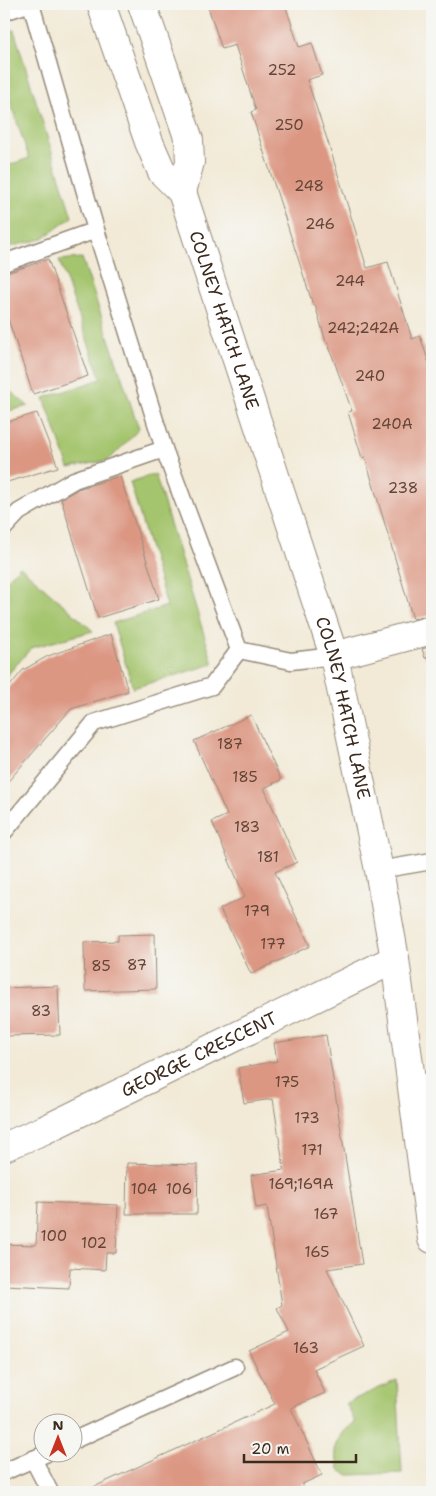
<svg xmlns="http://www.w3.org/2000/svg" width="436" height="1496" viewBox="0 0 436 1496" font-family="'Shantell Sans',sans-serif">
<rect width="100%" height="100%" fill="#f6f6f2"/>
<filter id="ink" filterUnits="userSpaceOnUse"><feTurbulence type="fractalNoise" baseFrequency=".02" numOctaves="2"/><feDisplacementMap in="SourceGraphic" scale="10" xChannelSelector="R" yChannelSelector="G"/><feConvolveMatrix kernelMatrix="1 2 1 2 8 2 1 2 1" color-interpolation-filters="sRGB"/></filter>
<filter id="wash" filterUnits="userSpaceOnUse"><feTurbulence type="fractalNoise" baseFrequency=".0096" numOctaves="4" result="noise"/><feDisplacementMap in="SourceGraphic" scale="20" xChannelSelector="R" yChannelSelector="G"/><feGaussianBlur stdDeviation="1.12" result="paint"/><feColorMatrix in="noise" values="0 0 0 0 0 0 0 0 0 0 0 0 0 0 0 0 0 1.4 0 .05"/><feComposite in="paint" operator="in"/></filter>
<g filter="url(#wash)">
<rect width="100%" height="100%" fill="#f2ead7"/>
<g fill="#a4c56d" stroke="#707846">
<path d="M 14,30 L 72,217 L 42,239 L 4,248 L 4,167 L 29,158 L 4,83 L 4,31 Z"/>
<path d="M 82,258 L 139,429 L 109,460 L 69,468 L 44,398 L 101,379 L 59,260 Z"/>
<path d="M 4,386 L 28,406 L 4,412 Z"/>
<path d="M 155,474 L 213,664 L 133,688 L 113,623 L 167,606 L 130,482 Z"/>
<path d="M 20,566 L 93,631 L 31,648 L 4,679 L 4,583 Z"/>
<path d="M 397,1380 L 402,1473 L 349,1475 L 339,1470 L 335,1450 L 341,1434 L 355,1422 L 346,1403 Z"/>
</g>
<g id="blocks">
<g fill="#dc9783">
<path d="M 207,4 L 285,4 L 299,47 L 312,43 L 322,75 L 307,80 L 327,139 L 367,268 L 388,262 L 412,339 L 420,336 L 432,372 L 432,615 L 413,619 L 365,457 L 362,458 L 348,412 L 352,411 L 327,341 L 326,342 L 315,305 L 313,305 L 251,112 L 256,110 L 235,45 L 222,49 Z"/>
<path d="M 48,259 L 88,376 L 33,394 L 4,307 L 4,274 Z"/>
<path d="M 37,413 L 58,467 L 4,483 L 4,423 Z"/>
<path d="M 120,476 L 159,599 L 98,618 L 61,499 L 78,489 Z"/>
<path d="M 111,634 L 128,691 L 71,709 L 4,786 L 4,693 L 23,670 L 48,656 Z"/>
<path d="M 432,646 L 432,657 L 425,658 L 422,649 Z"/>
<path d="M 251,715 L 281,780 L 264,788 L 297,862 L 275,872 L 310,946 L 251,974 L 220,909 L 245,897 L 212,822 L 227,815 L 194,741 Z"/>
<path d="M 155,934 L 156,989 L 85,991 L 84,942 L 118,941 L 118,935 Z"/>
<path d="M 58,986 L 60,1035 L 4,1036 L 4,988 Z"/>
<path d="M 326,1035 L 362,1264 L 327,1269 L 364,1346 L 314,1369 L 325,1393 L 291,1408 L 322,1475 L 302,1484 L 306,1492 L 83,1492 L 275,1404 L 249,1351 L 289,1332 L 277,1308 L 282,1305 L 267,1206 L 256,1208 L 251,1175 L 284,1170 L 273,1099 L 244,1103 L 238,1068 L 277,1061 L 274,1043 Z"/>
<path d="M 127,1163 L 198,1165 L 197,1214 L 126,1214 Z"/>
<path d="M 38,1202 L 118,1205 L 116,1253 L 106,1253 L 105,1270 L 70,1268 L 69,1288 L 4,1285 L 4,1244 L 36,1245 Z"/>
</g>
</g>
</g>
<g filter="url(#ink)">
<use href="#blocks" fill-opacity="0" stroke="#968a7a" stroke-width="1"/>
<g fill="none" stroke-linecap="round" stroke-linejoin="round">
<g stroke="#968a7a" stroke-width="19">
<g id="service">
<path d="M 31,4 L 96,230 L 164,449 L 239,650 L 291,661 L 334,656"/>
<path d="M 4,12 L 28,4"/>
<path d="M 4,263 L 96,230"/>
<path d="M 4,528 L 19,512 L 74,480 L 164,449"/>
<path d="M 4,832 L 94,723 L 212,686 L 239,650"/>
<path d="M 379,870 L 432,861"/>
<path d="M 72,1441 L 235,1367"/>
<path d="M 33,1459 L 50,1492"/>
<path d="M 4,1472 L 45,1454"/>
</g>
</g>
<g stroke="#968a7a" stroke-width="30">
<g id="minor">
<path d="M 334,656 L 432,630"/>
<path id="s1" d="M 4,1147 L 44,1130 L 395,959"/>
</g>
</g>
<g stroke="#968a7a" stroke-width="30">
<g id="secondary">
<path id="s2" d="M 101,4 L 149,142 L 162,172 L 182,192 L 334,656 L 379,870 L 395,959 L 432,1239"/>
<path d="M 142,4 L 189,140 L 190,162 L 182,192"/>
</g>
</g>
<use href="#service" stroke="#fff" stroke-width="16"/>
<use href="#minor" stroke="#fff" stroke-width="28"/>
<use href="#secondary" stroke="#fff" stroke-width="28"/>
</g>
</g>
<g text-anchor="middle" dominant-baseline="central" stroke-width="4.5" stroke-linejoin="round" paint-order="stroke">
<g font-size="15" fill="#634537">
<text x="282" y="70">252</text>
<text x="289" y="125">250</text>
<text x="309" y="186">248</text>
<text x="320" y="224">246</text>
<text x="350" y="281">244</text>
<text x="363" y="328">242;242A</text>
<text x="370" y="376">240</text>
<text x="392" y="424">240A</text>
<text x="403" y="488">238</text>
<text x="230" y="744">187</text>
<text x="245" y="777">185</text>
<text x="247" y="827">183</text>
<text x="268" y="857">181</text>
<text x="257" y="911">179</text>
<text x="273" y="944">177</text>
<text x="137" y="965">87</text>
<text x="101" y="966">85</text>
<text x="41" y="1011">83</text>
<text x="287" y="1082">175</text>
<text x="307" y="1118">173</text>
<text x="312" y="1150">171</text>
<text x="301" y="1184">169;169A</text>
<text x="144" y="1189">104</text>
<text x="179" y="1189">106</text>
<text x="326" y="1214">167</text>
<text x="54" y="1236">100</text>
<text x="94" y="1243">102</text>
<text x="317" y="1252">165</text>
<text x="306" y="1348">163</text>
</g>
<g font-size="18" fill="#3b2a1e" stroke="#f6f6f2">
<text stroke="none"><textPath href="#s2" startOffset="342">COLNEY HATCH LANE</textPath></text>
<text stroke="none"><textPath href="#s2" startOffset="748">COLNEY HATCH LANE</textPath></text>
<text stroke="none"><textPath href="#s1" startOffset="216">GEORGE CRESCENT</textPath></text>
</g>
</g>
<rect width="436" height="1496" fill="none" stroke="#f6f6f2" stroke-width="20"/>
<g transform="translate(58 1438)"><circle r="24" fill="#f6f6f2" stroke="#aba49d"/>
<path d="M0-4L9 19L0 12L-9 19Z" fill="#c8321e"/>
<text y="-8" font-size="14" font-weight="bold" text-anchor="middle" fill="#3b2a1e">N</text>
</g>
<path d="M244 1454v8h112v-8" fill="none" stroke="#3b2a1e" stroke-width="2.5"/>
<text x="251" y="1454" font-size="15" fill="#3b2a1e" stroke="#f6f6f2" stroke-width="4" paint-order="stroke">20 m</text>
</svg>
